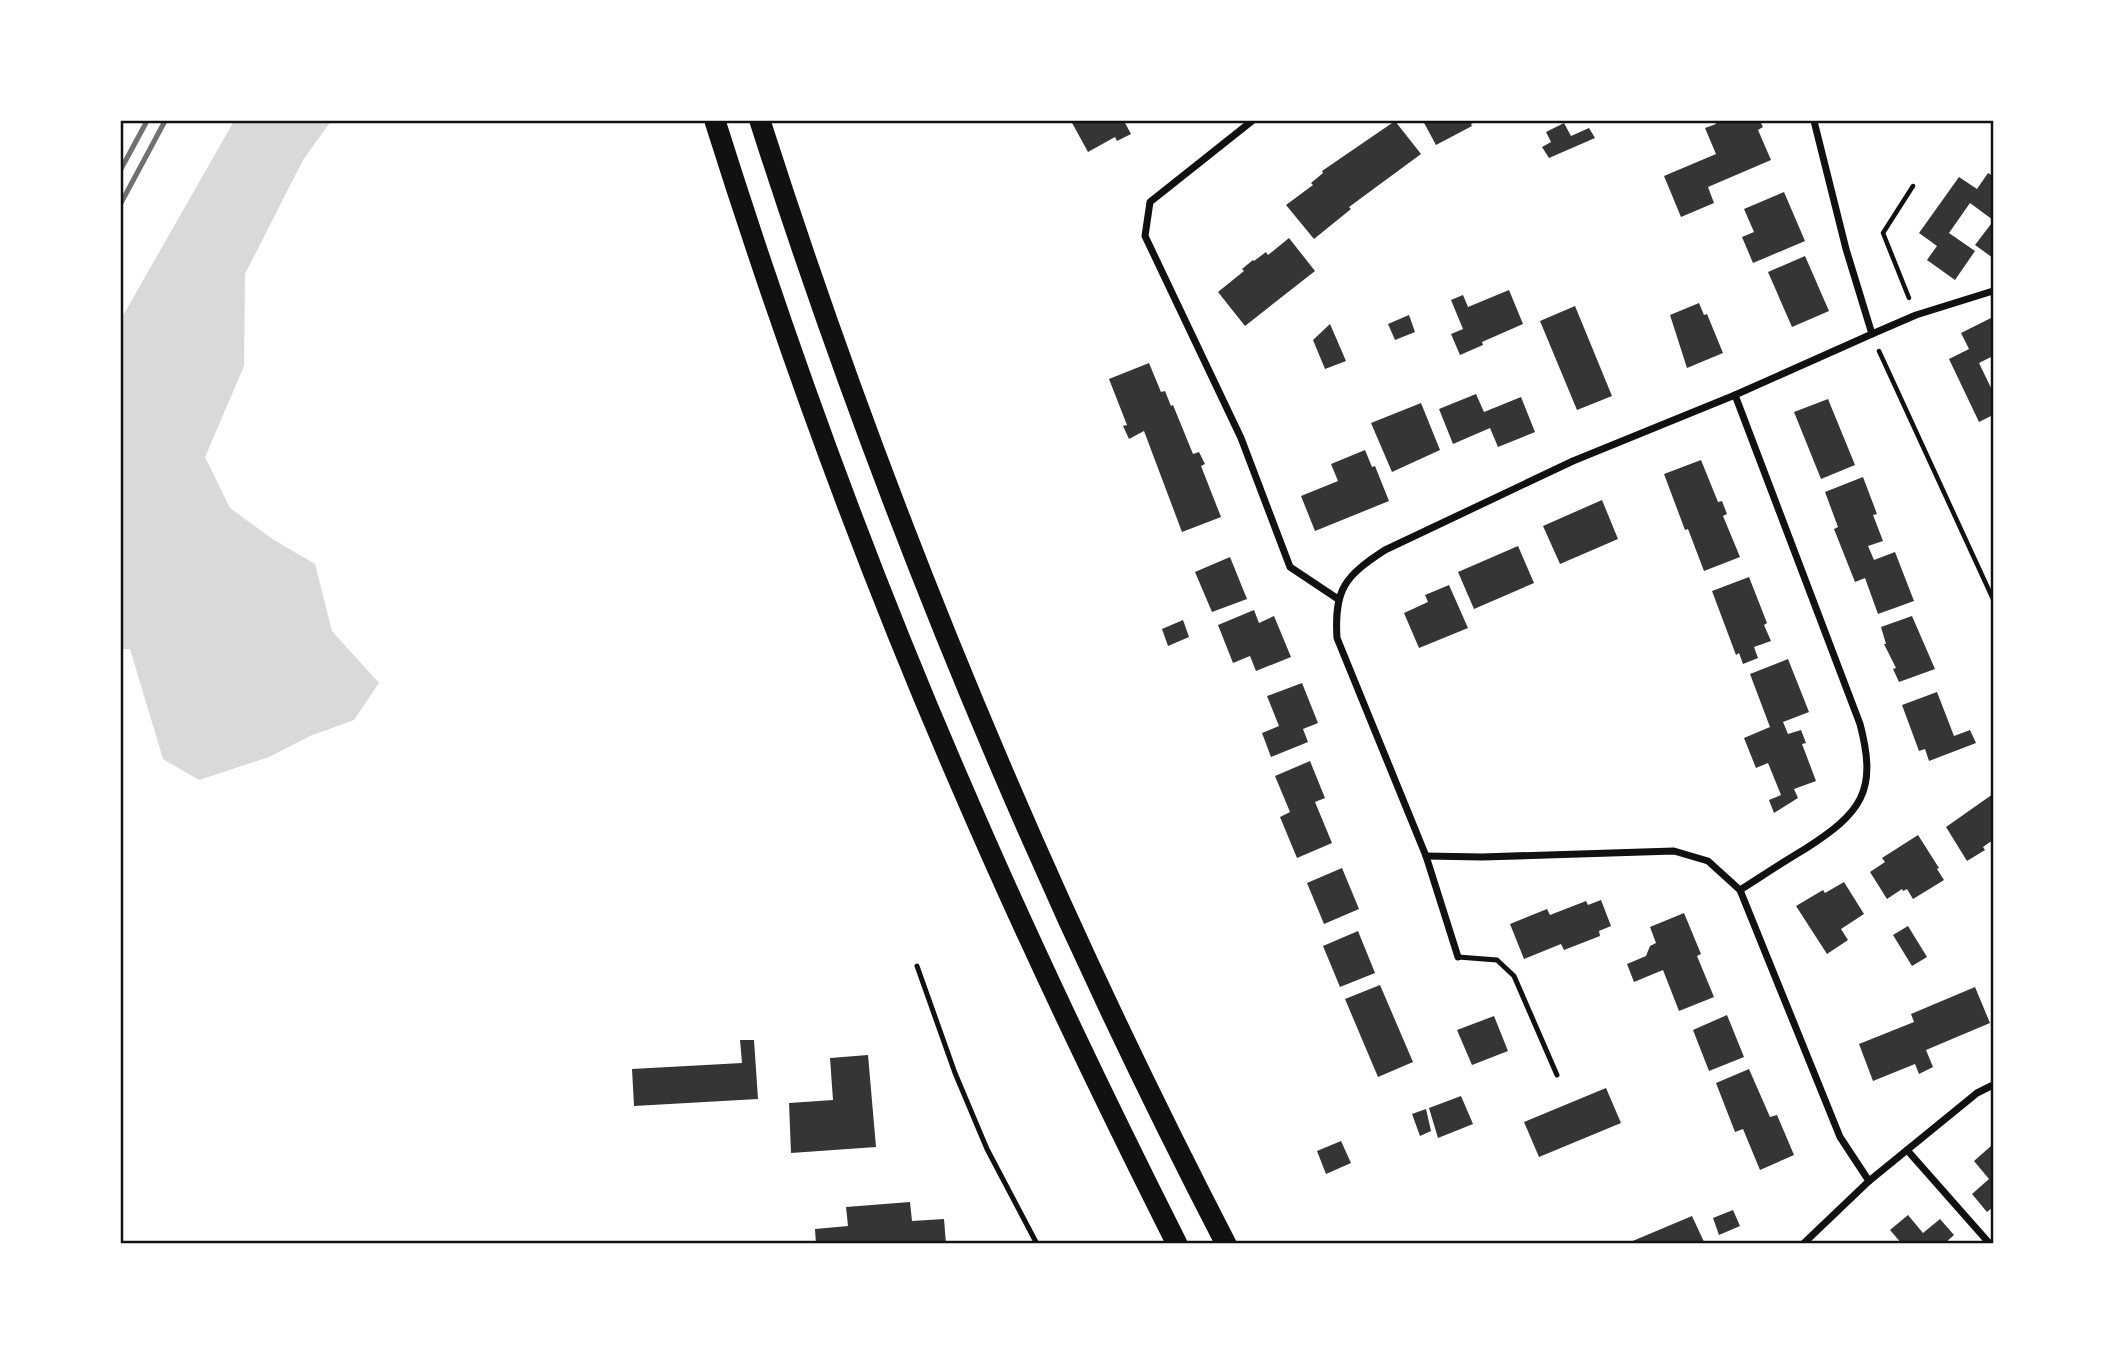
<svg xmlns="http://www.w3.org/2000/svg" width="2114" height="1365" viewBox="0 0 2114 1365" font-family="Rubik,sans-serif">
<rect width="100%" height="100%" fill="#fff"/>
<path fill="#d9d9d9" d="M 234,121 L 331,121 L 303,160 L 245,274 L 244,366 L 205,457 L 230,508 L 274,540 L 315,564 L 332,631 L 379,683 L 354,720 L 310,736 L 269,757 L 199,780 L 163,759 L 130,649 L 121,649 L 121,319 Z"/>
<g fill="#353535">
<path d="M 1071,121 L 1124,121 L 1131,134 L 1117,141 L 1115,137 L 1088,152 Z"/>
<path d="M 1395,121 L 1421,154 L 1349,207 L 1351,209 L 1314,239 L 1286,205 L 1313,185 L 1311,183 L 1323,173 L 1322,171 Z"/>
<path d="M 1423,121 L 1477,121 L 1471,124 L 1472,126 L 1436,145 Z"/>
<path d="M 1714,121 L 1760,121 L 1763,127 L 1758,130 L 1771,160 L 1708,187 L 1714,203 L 1681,217 L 1664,176 L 1716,154 L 1705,128 L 1716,124 Z"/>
<path d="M 1564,123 L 1571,136 L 1589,128 L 1595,138 L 1549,158 L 1542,147 L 1551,142 L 1546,132 Z"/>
<path d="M 1988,173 L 1993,176 L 1993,220 L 1970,203 L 1949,233 L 1975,251 L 1955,280 L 1927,260 L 1937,246 L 1919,233 L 1959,177 L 1977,189 Z"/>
<path d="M 1784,192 L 1805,241 L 1753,263 L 1742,237 L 1754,232 L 1744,209 Z"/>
<path d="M 1991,224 L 1993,226 L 1993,258 L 1975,245 Z"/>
<path d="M 1289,238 L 1315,271 L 1245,326 L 1218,292 L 1244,271 L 1242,269 L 1253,260 L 1254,261 L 1266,252 L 1268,255 Z"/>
<path d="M 1805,256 L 1829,311 L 1792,327 L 1768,272 Z"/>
<path d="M 1509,290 L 1523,324 L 1482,342 L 1483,345 L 1460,355 L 1451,334 L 1463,329 L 1451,300 L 1463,295 L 1468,307 Z"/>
<path d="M 1699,303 L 1704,315 L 1707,314 L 1723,353 L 1687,368 L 1670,315 Z"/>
<path d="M 1575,306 L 1612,396 L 1577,410 L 1540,321 Z"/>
<path d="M 1409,315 L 1415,332 L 1395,340 L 1388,324 Z"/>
<path d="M 1993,317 L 1993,356 L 1979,363 L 1993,392 L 1993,415 L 1979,422 L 1949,359 L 1969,349 L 1961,333 Z"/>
<path d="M 1330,324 L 1346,361 L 1325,369 L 1313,340 Z"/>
<path d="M 1149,363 L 1161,392 L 1165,391 L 1171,406 L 1173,405 L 1193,454 L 1199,452 L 1205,464 L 1201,466 L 1221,517 L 1182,532 L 1144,431 L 1129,439 L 1123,426 L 1127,425 L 1109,379 Z"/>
<path d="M 1476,394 L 1484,412 L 1521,397 L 1535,432 L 1498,447 L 1490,428 L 1453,444 L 1439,409 Z"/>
<path d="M 1828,399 L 1855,465 L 1821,479 L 1794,412 Z"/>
<path d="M 1421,403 L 1440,450 L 1392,472 L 1371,423 Z"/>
<path d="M 1365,450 L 1372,467 L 1375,466 L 1389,501 L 1315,531 L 1301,496 L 1338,481 L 1331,464 Z"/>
<path d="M 1701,460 L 1718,502 L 1722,501 L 1727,514 L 1723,516 L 1740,557 L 1704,571 L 1688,529 L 1685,530 L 1664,474 Z"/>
<path d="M 1863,477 L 1877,514 L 1873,515 L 1883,541 L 1868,546 L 1874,560 L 1895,552 L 1914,601 L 1878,614 L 1865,578 L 1855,582 L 1834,529 L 1838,527 L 1825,492 Z"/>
<path d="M 1602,500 L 1618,539 L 1560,564 L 1543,526 Z"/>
<path d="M 1518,546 L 1534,583 L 1474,609 L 1458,572 Z"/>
<path d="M 1230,557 L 1247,599 L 1212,612 L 1195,572 Z"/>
<path d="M 1749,577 L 1767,623 L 1764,625 L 1771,641 L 1754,647 L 1758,658 L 1743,664 L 1739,653 L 1736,655 L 1712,591 Z"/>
<path d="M 1449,585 L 1468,628 L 1419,648 L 1404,613 L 1428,602 L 1425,595 Z"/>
<path d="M 1254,610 L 1259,623 L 1274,616 L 1291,657 L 1256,671 L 1250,656 L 1233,663 L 1218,625 Z"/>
<path d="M 1912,616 L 1935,669 L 1899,682 L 1893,669 L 1896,668 L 1884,644 L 1886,644 L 1881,627 Z"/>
<path d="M 1183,620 L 1189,637 L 1168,646 L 1162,629 Z"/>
<path d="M 1788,659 L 1809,712 L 1783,722 L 1788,734 L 1801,730 L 1806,743 L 1802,744 L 1816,781 L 1794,789 L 1798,798 L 1774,813 L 1769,800 L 1781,795 L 1768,763 L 1756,768 L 1744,738 L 1770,727 L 1750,674 Z"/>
<path d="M 1302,683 L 1318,723 L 1303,729 L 1308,742 L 1271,757 L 1262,733 L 1279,726 L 1267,696 Z"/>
<path d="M 1937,692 L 1954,736 L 1970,730 L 1976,743 L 1929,761 L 1925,749 L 1919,751 L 1902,705 Z"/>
<path d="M 1310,761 L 1325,798 L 1315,802 L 1332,843 L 1297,858 L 1280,817 L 1290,812 L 1275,776 Z"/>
<path d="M 1993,794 L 1993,840 L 1983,847 L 1985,850 L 1967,861 L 1946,827 Z"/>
<path d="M 1918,835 L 1939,868 L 1937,869 L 1944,880 L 1913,899 L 1907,889 L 1903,891 L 1902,889 L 1887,899 L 1870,872 L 1885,862 L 1882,858 Z"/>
<path d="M 1342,868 L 1359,909 L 1324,924 L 1307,883 Z"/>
<path d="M 1844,882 L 1864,914 L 1841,929 L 1848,940 L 1827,954 L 1796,906 L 1823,890 L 1825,893 Z"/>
<path d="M 1601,900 L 1611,926 L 1599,931 L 1600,936 L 1564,950 L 1561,944 L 1524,959 L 1510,924 L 1547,909 L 1550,915 L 1586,901 L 1588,905 Z"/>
<path d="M 1684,913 L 1701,954 L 1697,956 L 1714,997 L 1679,1011 L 1663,970 L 1634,982 L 1627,964 L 1646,956 L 1650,946 L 1656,943 L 1650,927 Z"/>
<path d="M 1908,926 L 1927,957 L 1912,966 L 1893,935 Z"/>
<path d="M 1358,931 L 1375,973 L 1340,987 L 1323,946 Z"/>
<path d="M 1380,985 L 1413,1062 L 1378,1077 L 1345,999 Z"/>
<path d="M 1975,987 L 1990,1023 L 1926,1050 L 1933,1067 L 1919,1074 L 1915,1064 L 1873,1081 L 1859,1044 L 1914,1022 L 1911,1014 Z"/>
<path d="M 1727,1015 L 1744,1057 L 1709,1071 L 1693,1030 Z"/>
<path d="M 1494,1016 L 1508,1051 L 1472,1065 L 1457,1030 Z"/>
<path d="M 740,1040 L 754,1040 L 758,1099 L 634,1106 L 632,1069 L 742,1063 Z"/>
<path d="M 868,1055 L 876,1147 L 791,1153 L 789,1103 L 833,1100 L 830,1058 Z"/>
<path d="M 1749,1069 L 1770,1117 L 1777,1115 L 1794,1155 L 1760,1170 L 1743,1129 L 1735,1132 L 1716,1083 Z"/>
<path d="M 1606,1088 L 1621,1123 L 1539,1157 L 1524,1122 Z"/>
<path d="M 1461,1096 L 1473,1124 L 1438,1138 L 1429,1108 Z"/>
<path d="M 1426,1109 L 1431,1131 L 1420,1136 L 1412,1114 Z"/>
<path d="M 1341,1141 L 1351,1163 L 1326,1174 L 1317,1151 Z"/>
<path d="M 1991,1146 L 1993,1149 L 1993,1207 L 1987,1212 L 1972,1194 L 1989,1179 L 1974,1161 Z"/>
<path d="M 910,1202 L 912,1221 L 944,1219 L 946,1244 L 816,1244 L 815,1229 L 848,1226 L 846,1207 Z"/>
<path d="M 1733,1210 L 1740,1226 L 1719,1235 L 1713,1218 Z"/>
<path d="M 1908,1215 L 1923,1233 L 1940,1219 L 1954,1235 L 1944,1244 L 1902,1244 L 1890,1230 Z"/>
<path d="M 1692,1216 L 1705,1244 L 1626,1244 L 1635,1240 Z"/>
</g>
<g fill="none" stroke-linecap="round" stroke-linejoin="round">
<g stroke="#111" stroke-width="4.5">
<path d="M 1909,298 L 1883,233 L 1913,186"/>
<path d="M 1879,351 L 1993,599"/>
</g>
<g stroke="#111" stroke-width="5">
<path d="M 1458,957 L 1497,960 L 1514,976 L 1557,1075"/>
<path d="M 917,966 L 955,1073 L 987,1149 L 1037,1244"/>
</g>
<g stroke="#111" stroke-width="7">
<path d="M 1252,121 L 1150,202 L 1145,236 L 1241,438 L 1290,567 L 1338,599"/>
<path d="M 1814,121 L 1846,249 L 1872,334"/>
<path d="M 1735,395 L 1860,724 C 1878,792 1861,813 1805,849 C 1783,862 1762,876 1740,890"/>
<path d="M 1426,856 L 1482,857 L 1674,851 L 1708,861 L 1740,890 L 1840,1137 L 1869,1181"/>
<path d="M 1458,957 L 1426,856 L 1337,638 C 1334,589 1345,576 1385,550 L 1573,461 L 1735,395 L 1872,334 L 1916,315 L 1993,291"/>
<path d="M 1907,1150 L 1990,1244"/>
<path d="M 1803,1244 L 1869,1181 L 1977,1093 L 1993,1085"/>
</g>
<g stroke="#111" stroke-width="21">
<path d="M 715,121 C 786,346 867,569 961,785 C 1028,941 1101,1093 1177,1244"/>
<path d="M 760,121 C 884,508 1039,883 1226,1244"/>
</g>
<g stroke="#707070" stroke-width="5">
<path d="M 121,169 L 147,121"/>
<path d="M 121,203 L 165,121"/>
</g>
</g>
<rect width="2114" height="1365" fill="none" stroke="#ffffff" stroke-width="245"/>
<rect x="122" y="122" width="1870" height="1120" fill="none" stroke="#111" stroke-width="2.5"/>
</svg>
